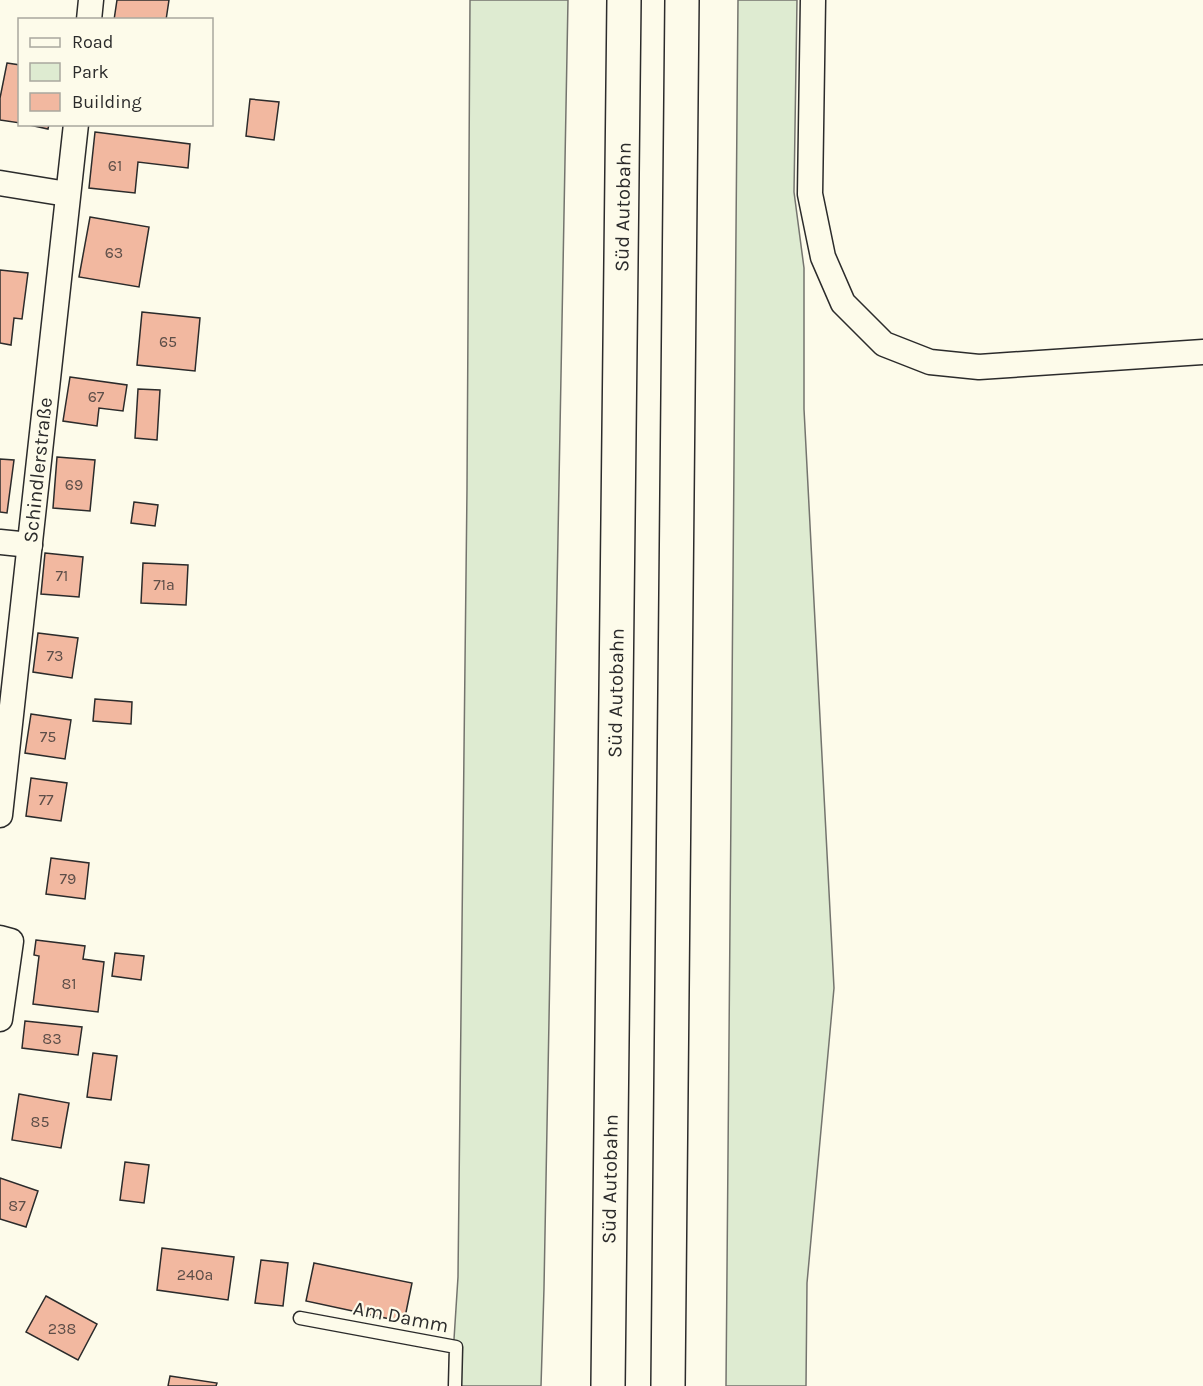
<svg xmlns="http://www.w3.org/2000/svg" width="1203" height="1386" viewBox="0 0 1203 1386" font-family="Karla,sans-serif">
<rect width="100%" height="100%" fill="#fdfbea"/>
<g fill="#deebd1" stroke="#74746e" stroke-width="1.5">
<path d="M 470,0 L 568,0 L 544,1288 L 541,1386 L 451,1386 L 458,1277 L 467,489 Z"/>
<path d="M 738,0 L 797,0 L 794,192 L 804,268 L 804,409 L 834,988 L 807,1283 L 806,1386 L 726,1386 Z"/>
</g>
<g fill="#f2b8a0" stroke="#2b2b2b" stroke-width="1.5">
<path d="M 117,0 L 169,0 L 166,20 L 114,20 Z"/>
<path d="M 7,63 L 20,65 L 20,123 L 0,120 L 0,98 Z"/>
<path d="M 250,99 L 279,102 L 274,140 L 246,136 Z"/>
<path d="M 25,124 L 49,124 L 48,129 Z"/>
<path d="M 95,132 L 190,144 L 188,168 L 138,162 L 135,193 L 89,188 Z"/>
<path d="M 90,217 L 149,227 L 139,287 L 79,277 Z"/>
<path d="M 0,270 L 28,273 L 22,319 L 14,318 L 11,345 L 0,343 Z"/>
<path d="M 142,312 L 200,318 L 195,371 L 137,365 Z"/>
<path d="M 70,377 L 127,385 L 123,411 L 99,408 L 97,426 L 63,421 Z"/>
<path d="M 138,389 L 160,390 L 157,440 L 135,438 Z"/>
<path d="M 57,457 L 95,460 L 90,511 L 53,508 Z"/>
<path d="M 0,459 L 14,460 L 7,513 L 0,512 Z"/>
<path d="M 134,502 L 158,505 L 155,526 L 131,523 Z"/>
<path d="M 45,553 L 83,557 L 79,597 L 41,594 Z"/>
<path d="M 143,563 L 188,565 L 186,605 L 141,603 Z"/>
<path d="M 38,633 L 78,638 L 72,678 L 33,672 Z"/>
<path d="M 95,699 L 132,702 L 131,724 L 93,721 Z"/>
<path d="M 31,714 L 71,720 L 65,759 L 25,753 Z"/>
<path d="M 31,778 L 67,783 L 61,821 L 26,816 Z"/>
<path d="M 51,858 L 89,863 L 85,899 L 46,894 Z"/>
<path d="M 36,940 L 85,946 L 83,959 L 104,962 L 98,1012 L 33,1004 L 39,956 L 34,955 Z"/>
<path d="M 115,953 L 144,956 L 141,980 L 112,976 Z"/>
<path d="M 25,1021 L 82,1027 L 78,1055 L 22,1048 Z"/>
<path d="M 93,1053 L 117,1056 L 111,1100 L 87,1097 Z"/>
<path d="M 19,1094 L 69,1103 L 61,1148 L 12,1140 Z"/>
<path d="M 125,1162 L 149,1165 L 144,1203 L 120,1200 Z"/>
<path d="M 0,1178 L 38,1191 L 26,1227 L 0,1219 Z"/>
<path d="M 162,1248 L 234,1257 L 228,1300 L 157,1290 Z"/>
<path d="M 261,1260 L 288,1263 L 283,1306 L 255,1303 Z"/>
<path d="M 314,1263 L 412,1283 L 404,1322 L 306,1301 Z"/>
<path d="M 46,1296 L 97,1324 L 78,1360 L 26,1332 Z"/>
<path d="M 170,1376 L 217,1383 L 216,1386 L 168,1386 Z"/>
</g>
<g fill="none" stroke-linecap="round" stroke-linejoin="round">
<g stroke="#2b2b2b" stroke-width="15">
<path id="service" d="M 300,1318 L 456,1347 L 455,1386"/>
</g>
<g stroke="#2b2b2b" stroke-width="27">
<g id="minor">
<path d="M 813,0 L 810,194 L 823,257 L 843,303 L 884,344 L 930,362 L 979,367 L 1203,352"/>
<path d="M 89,20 L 91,0"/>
<path d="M 0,183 L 67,194"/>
<path d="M 0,542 L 30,545"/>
<path d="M 0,815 L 76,124"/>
<path d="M 0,938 L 11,941 L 0,1019"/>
</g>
</g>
<g stroke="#2b2b2b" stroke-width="36">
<g id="motorway">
<path d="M 608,1386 L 624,0"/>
<path d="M 668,1386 L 682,0"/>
</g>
</g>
<use href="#service" stroke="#fdfbea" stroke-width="12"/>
<use href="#minor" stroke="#fdfbea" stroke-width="24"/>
<use href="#motorway" stroke="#fdfbea" stroke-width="33"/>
</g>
<g text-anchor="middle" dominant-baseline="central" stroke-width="4.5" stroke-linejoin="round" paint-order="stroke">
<g font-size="16" fill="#5d4e48">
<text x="115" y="165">61</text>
<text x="114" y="252">63</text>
<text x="168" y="341">65</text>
<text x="96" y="396">67</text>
<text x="74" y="484">69</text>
<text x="62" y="575">71</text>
<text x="164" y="584">71a</text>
<text x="55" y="655">73</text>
<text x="48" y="736">75</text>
<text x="46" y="799">77</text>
<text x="68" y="878">79</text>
<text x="69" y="983">81</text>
<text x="52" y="1038">83</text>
<text x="40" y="1121">85</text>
<text x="17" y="1205">87</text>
<text x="195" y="1274">240a</text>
<text x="62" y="1328">238</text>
</g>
<g font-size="20" fill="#2b2b2b" stroke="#fdfbea">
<text transform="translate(623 207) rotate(-89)">Süd Autobahn</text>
<text transform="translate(38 470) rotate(-84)">Schindlerstraße</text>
<text transform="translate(616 693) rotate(-89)">Süd Autobahn</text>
<text transform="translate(610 1179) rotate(-89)">Süd Autobahn</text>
<text transform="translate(401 1317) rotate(11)">Am Damm</text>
</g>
</g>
<rect x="18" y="18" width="195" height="108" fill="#fdfbea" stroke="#a9a89e" stroke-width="1.5"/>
<rect x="30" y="38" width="30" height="9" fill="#fdfbea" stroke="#a9a89e" stroke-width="1.5"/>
<text x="72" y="48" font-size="18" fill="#2b2b2b">Road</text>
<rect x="30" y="63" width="30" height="18" fill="#deebd1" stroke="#a9a89e" stroke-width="1.5"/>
<text x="72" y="78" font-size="18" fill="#2b2b2b">Park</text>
<rect x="30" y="93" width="30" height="18" fill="#f2b8a0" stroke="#a9a89e" stroke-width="1.5"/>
<text x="72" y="108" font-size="18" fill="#2b2b2b">Building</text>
</svg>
